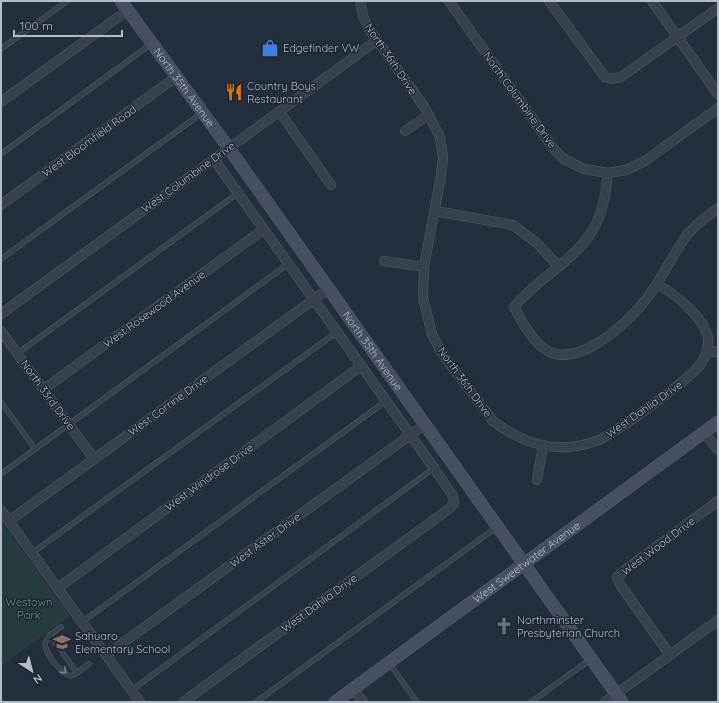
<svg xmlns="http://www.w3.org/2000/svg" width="719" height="703" viewBox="0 0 719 703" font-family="Quicksand,sans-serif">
<rect width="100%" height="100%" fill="#242f3e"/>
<path fill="#263c3f" d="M 1,521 L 70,616 L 1,666 Z"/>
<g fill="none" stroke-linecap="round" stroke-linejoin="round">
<g stroke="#565f6c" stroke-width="5.5">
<g id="lane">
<path d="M 1,49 L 67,1"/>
<path d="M 1,154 L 151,44"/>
<path d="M 1,259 L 202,113"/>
<path d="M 18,353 L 238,193"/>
<path d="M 1,402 L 35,449"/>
<path d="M 1,474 L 288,264"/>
<path d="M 32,553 L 337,332"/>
<path d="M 82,622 L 386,401"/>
<path d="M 61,627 L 50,635 L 77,673 L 89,664"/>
<path d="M 50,635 L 45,643 C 45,654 60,672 70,676 L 77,673"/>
<path d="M 389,663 L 417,702"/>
<path d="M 132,690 L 434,468"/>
<path d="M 256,702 L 497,527"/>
<path d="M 531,702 L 591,659"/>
</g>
</g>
<g stroke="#565f6c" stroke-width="10">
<g id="street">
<path d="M 360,1 L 363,16 L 369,29 L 425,108 L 440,137 L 443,158 L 441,175 L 424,267 L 423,298 L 432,334 L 441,352 L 493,421 C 515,438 541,449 569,447 C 579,446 592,443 601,439 C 620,429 693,378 702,362 C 706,355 709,346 708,338 C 704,317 675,294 657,284"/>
<path d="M 449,1 L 554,149 L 562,158 L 584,169 L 608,173 L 626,170 L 645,161 L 718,108"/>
<path d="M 549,1 L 605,77 L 612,79 L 621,77 L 718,8"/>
<path d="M 652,1 L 718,94"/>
<path d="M 1,102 L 128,10"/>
<path d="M 279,111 L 331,185"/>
<path d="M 405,131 L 428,115"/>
<path d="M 608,173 C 606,190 604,208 596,224 C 579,259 538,277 514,307 C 521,320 530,337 542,347 C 574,374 628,323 647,298 C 662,279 672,256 686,236 C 694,226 707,216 718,208"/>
<path d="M 1,205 L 177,76"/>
<path d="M 435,211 L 513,225 L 538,244 L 558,266"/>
<path d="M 384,261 L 424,267"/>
<path d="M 1,314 L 376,41"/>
<path d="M 1,331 L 94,459"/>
<path d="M 707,351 L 718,352"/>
<path d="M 44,389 L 264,229"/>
<path d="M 704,432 L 718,450"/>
<path d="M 537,480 L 543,445"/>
<path d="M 1,510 L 140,702"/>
<path d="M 9,521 L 328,289"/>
<path d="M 58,588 L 361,366"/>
<path d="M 106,655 L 424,425"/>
<path d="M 670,655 L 621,586 L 617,577 L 626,569 L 718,501"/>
<path d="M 353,688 L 363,702"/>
<path d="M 183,702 L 449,509 L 454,503 L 453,496 L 434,468 L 213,158"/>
<path d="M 605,702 L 718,620"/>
</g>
</g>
<g stroke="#565f6c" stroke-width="13">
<g id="secondary">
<path id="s1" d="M 121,1 L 228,147 L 622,702"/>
<path id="s2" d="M 335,702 L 718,422"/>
</g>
</g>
<use href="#lane" stroke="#38414e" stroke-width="4.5"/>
<use href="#street" stroke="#38414e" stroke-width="9"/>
<use href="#secondary" stroke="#465061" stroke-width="12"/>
</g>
<defs><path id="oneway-chevron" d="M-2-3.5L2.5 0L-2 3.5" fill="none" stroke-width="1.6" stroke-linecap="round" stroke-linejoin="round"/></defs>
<use stroke="#7c8592" href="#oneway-chevron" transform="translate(64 671) rotate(40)"/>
<defs>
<g id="shop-bare" transform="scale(1.38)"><path d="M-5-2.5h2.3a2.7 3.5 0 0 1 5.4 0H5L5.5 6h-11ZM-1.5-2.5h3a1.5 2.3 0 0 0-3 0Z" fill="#3f7fe0" stroke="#1d2633" stroke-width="2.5" paint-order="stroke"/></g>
<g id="restaurant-bare" transform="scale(1.38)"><path d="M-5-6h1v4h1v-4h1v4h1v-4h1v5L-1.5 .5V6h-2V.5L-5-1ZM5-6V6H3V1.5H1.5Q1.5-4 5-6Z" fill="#e8710a" stroke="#1d2633" stroke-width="2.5" paint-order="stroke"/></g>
<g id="church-bare" transform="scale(1.38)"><path d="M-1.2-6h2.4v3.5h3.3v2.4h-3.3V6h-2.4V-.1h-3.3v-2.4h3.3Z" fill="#6b7280" stroke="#1d2633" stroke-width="2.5" paint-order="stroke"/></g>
<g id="school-bare" transform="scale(1.38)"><path d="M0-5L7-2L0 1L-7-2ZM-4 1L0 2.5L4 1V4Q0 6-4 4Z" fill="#8d6e63" stroke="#1d2633" stroke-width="2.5" paint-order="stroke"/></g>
</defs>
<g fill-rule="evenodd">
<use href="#shop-bare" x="270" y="48"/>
<use href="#restaurant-bare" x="234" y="92"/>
<use href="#church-bare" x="504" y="626"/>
<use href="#school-bare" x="62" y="642"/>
</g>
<g text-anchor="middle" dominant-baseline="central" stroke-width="3" stroke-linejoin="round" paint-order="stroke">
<g font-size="11" fill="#b4bcc9" stroke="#1d2633" text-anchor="start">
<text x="283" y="48">Edgefinder VW</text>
<text x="247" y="86">Country Boys<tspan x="247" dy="13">Restaurant</tspan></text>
<text x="517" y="620">Northminster<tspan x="517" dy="13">Presbyterian Church</tspan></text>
<text x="75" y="636">Sahuaro<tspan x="75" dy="13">Elementary School</tspan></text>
</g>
<g font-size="11" fill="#b4bcc9" stroke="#1d2633">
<text transform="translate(391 59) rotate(56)">North 36th Drive</text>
<text stroke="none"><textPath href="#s1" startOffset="107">North 35th Avenue</textPath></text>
<text transform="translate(520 100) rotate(54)">North Columbine Drive</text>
<text transform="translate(89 141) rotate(-36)">West Bloomfield Road</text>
<text transform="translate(188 177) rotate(-36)">West Columbine Drive</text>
<text transform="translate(154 309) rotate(-36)">West Rosewood Avenue</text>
<text stroke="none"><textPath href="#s1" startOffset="431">North 35th Avenue</textPath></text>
<text transform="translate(465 382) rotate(54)">North 36th Drive</text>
<text transform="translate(48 395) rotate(54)">North 33rd Drive</text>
<text transform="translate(168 405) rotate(-36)">West Corrine Drive</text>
<text transform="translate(644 409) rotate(-35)">West Dahlia Drive</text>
<text transform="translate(209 477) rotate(-36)">West Windrose Drive</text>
<text transform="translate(265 540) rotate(-36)">West Aster Drive</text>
<text transform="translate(658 546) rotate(-37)">West Wood Drive</text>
<text stroke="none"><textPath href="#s2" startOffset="237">West Sweetwater Avenue</textPath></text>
<text transform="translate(319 603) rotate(-36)">West Dahlia Drive</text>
</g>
<g font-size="11" fill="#6b9a76" stroke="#1d2633">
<text x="29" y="602">Westown<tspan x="29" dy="13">Park</tspan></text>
</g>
</g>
<rect width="719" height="703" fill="none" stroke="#b4bcc9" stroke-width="4"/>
<g transform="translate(32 671) rotate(144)" stroke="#1d2633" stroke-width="3" paint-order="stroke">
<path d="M0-3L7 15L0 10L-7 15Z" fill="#b4bcc9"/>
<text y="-6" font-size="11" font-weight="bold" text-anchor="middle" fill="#b4bcc9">N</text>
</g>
<path d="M14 30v6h108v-6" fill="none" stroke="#b4bcc9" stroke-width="2"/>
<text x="20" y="30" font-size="12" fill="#b4bcc9" stroke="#1d2633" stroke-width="3" paint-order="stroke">100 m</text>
</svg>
